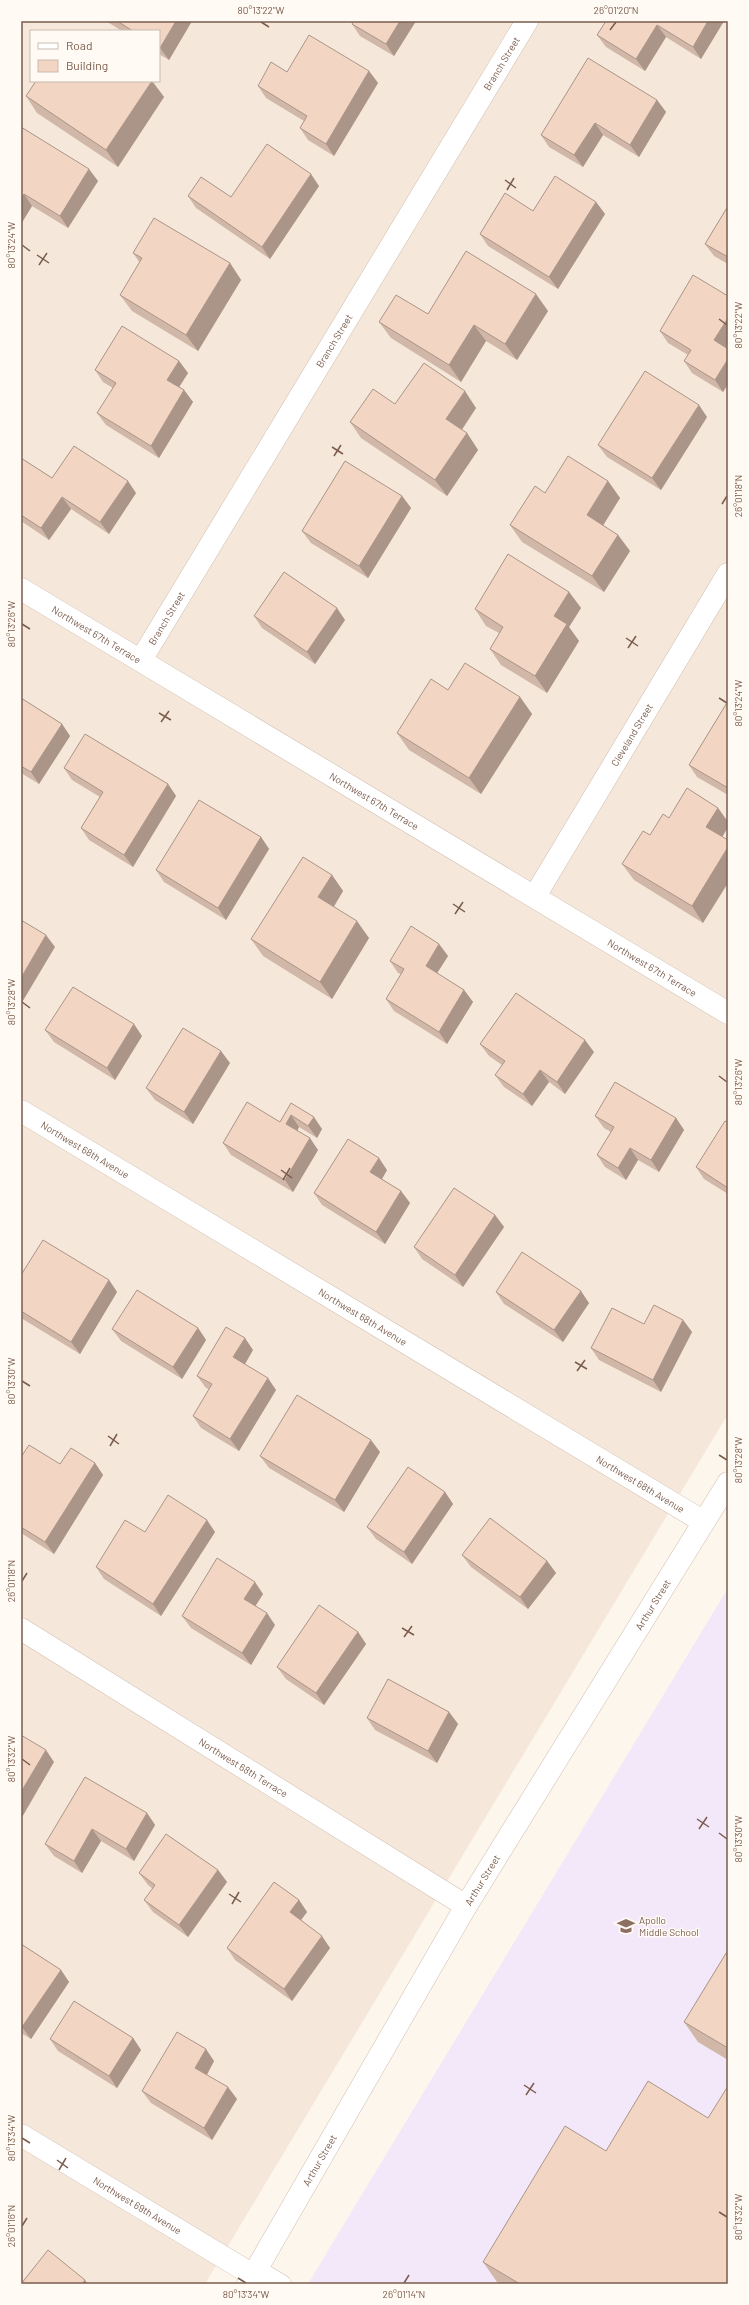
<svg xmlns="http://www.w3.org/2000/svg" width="749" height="2305" viewBox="0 0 749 2305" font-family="Barlow,sans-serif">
<rect width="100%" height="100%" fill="#fdf6ec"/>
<path fill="#f5e8da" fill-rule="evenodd" d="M 21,21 L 728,21 L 728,1414 L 205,2284 L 21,2284 ZM 31,31 L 159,31 L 159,81 L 31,81 Z"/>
<path fill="#f3e8fa" d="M 728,1588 L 728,2284 L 308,2284 L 320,2264 Z"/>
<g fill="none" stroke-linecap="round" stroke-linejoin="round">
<g stroke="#d1beb0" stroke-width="19">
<path id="lane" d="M 257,2269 L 282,2284"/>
</g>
<g stroke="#d1beb0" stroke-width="23">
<g id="street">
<path id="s1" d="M 21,589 L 728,1013"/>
<path id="s2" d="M 141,660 L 527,21"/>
<path id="s3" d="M 535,896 L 728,574"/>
<path id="s4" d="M 21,1111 L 704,1522"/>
<path id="s5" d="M 21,1629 L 466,1906"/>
<path id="s6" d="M 21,2135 L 253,2275"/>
<path id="s7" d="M 248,2284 L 466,1906 L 728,1483"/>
</g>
</g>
<use href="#lane" stroke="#fff" stroke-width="18"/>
<use href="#street" stroke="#fff" stroke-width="22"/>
</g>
<g fill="#d1b7a8">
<path d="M 106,21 L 192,21 L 169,60 L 159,54 L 159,31 L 122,31 Z"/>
<path d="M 416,21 L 394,56 L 360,36 L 352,24 Z"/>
<path d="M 606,21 L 724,21 L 701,59 L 666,37 L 645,71 L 606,47 L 597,35 Z"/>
<path d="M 369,71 L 378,83 L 334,156 L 308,140 L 300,128 L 304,121 L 266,98 L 258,86 L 287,72 Z"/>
<path d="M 152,81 L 164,97 L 118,167 L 37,113 L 26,96 Z"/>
<path d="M 657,100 L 666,112 L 639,157 L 603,135 L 583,167 L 549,147 L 541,135 Z"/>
<path d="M 21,127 L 98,181 L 68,228 L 32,206 L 21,224 Z"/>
<path d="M 319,186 L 270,259 L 196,208 L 188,196 L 231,197 Z"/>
<path d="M 596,202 L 605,214 L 558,289 L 488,246 L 480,234 L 533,211 Z"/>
<path d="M 728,206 L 728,264 L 714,256 L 705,244 Z"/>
<path d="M 133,253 L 230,263 L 241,280 L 198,351 L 132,311 L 120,295 L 140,263 Z"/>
<path d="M 728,296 L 728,343 L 726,347 L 728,349 L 728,384 L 723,392 L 692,373 L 684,361 L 688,355 L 668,343 L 660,331 Z"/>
<path d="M 548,311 L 517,360 L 486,341 L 461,382 L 391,338 L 379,322 Z"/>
<path d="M 179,361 L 188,373 L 179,387 L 184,390 L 193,402 L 159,458 L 106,425 L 97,413 L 113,388 L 103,382 L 95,370 Z"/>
<path d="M 395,404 L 476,408 L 462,430 L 467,433 L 478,450 L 447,496 L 361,438 L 350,422 Z"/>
<path d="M 707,417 L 661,490 L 607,457 L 598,445 Z"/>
<path d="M 21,458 L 52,478 L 136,493 L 109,534 L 71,509 L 49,540 L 21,521 Z"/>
<path d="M 608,481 L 620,498 L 603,525 L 618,535 L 630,551 L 604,592 L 522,542 L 510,525 L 545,493 Z"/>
<path d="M 402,496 L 411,508 L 368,578 L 311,543 L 302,531 Z"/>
<path d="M 569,592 L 581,608 L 569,627 L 579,641 L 547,693 L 501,665 L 490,649 L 499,633 L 486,626 L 475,609 Z"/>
<path d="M 254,616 L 345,620 L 315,664 L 262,628 Z"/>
<path d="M 448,690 L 520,697 L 532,714 L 481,794 L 409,750 L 397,733 Z"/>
<path d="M 21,698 L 62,724 L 70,736 L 39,784 L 21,773 Z"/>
<path d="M 728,701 L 728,795 L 697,777 L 689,765 Z"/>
<path d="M 64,768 L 168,784 L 176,796 L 133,867 L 89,840 L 81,828 L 100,797 L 72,780 Z"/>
<path d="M 718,808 L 728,822 L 728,827 L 722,837 L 703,923 L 634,880 L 622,864 L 650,835 L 669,818 Z"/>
<path d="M 261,837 L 269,849 L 226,920 L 164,882 L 156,870 Z"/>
<path d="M 332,875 L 343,891 L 334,907 L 369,938 L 332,999 L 263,956 L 251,939 Z"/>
<path d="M 439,944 L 448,956 L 437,973 L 464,990 L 473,1002 L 447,1044 L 394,1011 L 386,999 L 401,974 L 398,973 L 390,961 Z"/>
<path d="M 45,1030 L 142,1036 L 115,1080 L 54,1042 Z"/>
<path d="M 480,1044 L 594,1052 L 565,1094 L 549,1082 L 532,1106 L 504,1087 L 495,1075 L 502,1065 L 489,1056 Z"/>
<path d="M 230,1063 L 193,1124 L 155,1100 L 146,1088 Z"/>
<path d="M 291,1103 L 322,1129 L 317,1138 L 299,1127 L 297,1130 L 318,1150 L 293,1192 L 231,1155 L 223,1143 L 280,1122 Z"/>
<path d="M 595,1116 L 676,1118 L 684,1130 L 659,1172 L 638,1160 L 626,1180 L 605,1167 L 597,1155 L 611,1132 L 604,1128 Z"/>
<path d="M 728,1122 L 728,1194 L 704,1179 L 696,1167 Z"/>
<path d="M 387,1170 L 382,1179 L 401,1191 L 410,1203 L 385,1244 L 322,1205 L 314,1193 Z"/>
<path d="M 495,1215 L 504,1227 L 463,1287 L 422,1259 L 414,1247 Z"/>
<path d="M 21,1275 L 109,1280 L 117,1292 L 80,1354 L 21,1318 Z"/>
<path d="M 496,1292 L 589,1303 L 563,1342 L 504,1304 Z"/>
<path d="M 683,1320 L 692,1332 L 661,1392 L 599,1360 L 591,1348 L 644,1324 Z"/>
<path d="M 198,1328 L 206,1340 L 182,1379 L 121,1341 L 112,1329 Z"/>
<path d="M 253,1350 L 245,1364 L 276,1390 L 239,1451 L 201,1428 L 193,1416 L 209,1389 L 206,1388 L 197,1376 Z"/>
<path d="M 380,1452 L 344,1512 L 269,1468 L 260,1456 Z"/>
<path d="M 21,1457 L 60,1464 L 95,1463 L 103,1475 L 54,1554 L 21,1533 Z"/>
<path d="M 445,1492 L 453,1504 L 412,1564 L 376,1539 L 367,1527 Z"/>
<path d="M 145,1532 L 215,1532 L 161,1616 L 104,1579 L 96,1567 Z"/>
<path d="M 462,1555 L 547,1561 L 556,1573 L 528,1609 L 471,1567 Z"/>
<path d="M 263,1594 L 255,1607 L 275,1625 L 251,1665 L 191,1628 L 182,1616 Z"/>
<path d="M 358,1632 L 366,1644 L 324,1705 L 286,1679 L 277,1667 Z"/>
<path d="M 449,1712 L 458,1724 L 437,1763 L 375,1730 L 367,1718 Z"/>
<path d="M 147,1813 L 155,1825 L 134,1861 L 101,1841 L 82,1873 L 54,1856 L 45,1844 Z"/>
<path d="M 218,1870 L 227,1882 L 188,1937 L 153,1912 L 144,1900 L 153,1889 L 148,1885 L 139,1873 Z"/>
<path d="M 299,1900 L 307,1912 L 301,1920 L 330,1948 L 292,2001 L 235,1960 L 227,1948 Z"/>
<path d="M 21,1944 L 61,1970 L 69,1982 L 31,2039 L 21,2033 Z"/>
<path d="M 728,1950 L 728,2060 L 698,2042 L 684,2022 Z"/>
<path d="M 133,2038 L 141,2050 L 117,2088 L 58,2051 L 50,2039 Z"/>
<path d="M 214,2061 L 207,2075 L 237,2099 L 212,2140 L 151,2103 L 142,2091 Z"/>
<path d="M 708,2118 L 728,2284 L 501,2284 L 497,2282 L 483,2262 L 606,2151 Z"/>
</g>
<g fill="#aa9588">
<path d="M 176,21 L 192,21 L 169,60 L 160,48 Z"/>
<path d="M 400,21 L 416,21 L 394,56 L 386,44 Z"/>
<path d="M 708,21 L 724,21 L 701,59 L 693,47 Z"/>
<path d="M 657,25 L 666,37 L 645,71 L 636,59 Z"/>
<path d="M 369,71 L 378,83 L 334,156 L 326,144 Z"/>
<path d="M 152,81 L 164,97 L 118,167 L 106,150 Z"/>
<path d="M 657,100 L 666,112 L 639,157 L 630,145 Z"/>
<path d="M 595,123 L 603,135 L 583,167 L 574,155 Z"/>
<path d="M 89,169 L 98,181 L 68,228 L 60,216 Z"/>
<path d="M 311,174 L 319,186 L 270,259 L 262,247 Z"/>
<path d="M 24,194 L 32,206 L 21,224 L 21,198 Z"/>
<path d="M 596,202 L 605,214 L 558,289 L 549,277 Z"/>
<path d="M 230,263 L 241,280 L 198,351 L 186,335 Z"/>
<path d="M 536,294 L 548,311 L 517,360 L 505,344 Z"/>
<path d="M 728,318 L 728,343 L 723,352 L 714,340 Z"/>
<path d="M 474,325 L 486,341 L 461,382 L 449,365 Z"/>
<path d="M 728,359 L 728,384 L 723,392 L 715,380 Z"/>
<path d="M 179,361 L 188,373 L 176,392 L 167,380 Z"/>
<path d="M 184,390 L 193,402 L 159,458 L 151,446 Z"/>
<path d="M 465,391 L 476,408 L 458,435 L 446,419 Z"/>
<path d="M 699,405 L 707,417 L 661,490 L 652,478 Z"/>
<path d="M 467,433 L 478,450 L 447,496 L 435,480 Z"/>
<path d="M 128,481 L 136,493 L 109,534 L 100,522 Z"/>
<path d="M 608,481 L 620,498 L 599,532 L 587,515 Z"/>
<path d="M 402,496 L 411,508 L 368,578 L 359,566 Z"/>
<path d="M 62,497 L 71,509 L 49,540 L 41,528 Z"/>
<path d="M 618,535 L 630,551 L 604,592 L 592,576 Z"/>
<path d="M 569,592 L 581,608 L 569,627 L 579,641 L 547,693 L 535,676 L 554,616 Z"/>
<path d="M 337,608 L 345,620 L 315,664 L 307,652 Z"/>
<path d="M 520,697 L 532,714 L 481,794 L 469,778 Z"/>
<path d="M 62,724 L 70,736 L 39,784 L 31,772 Z"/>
<path d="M 168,784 L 176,796 L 133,867 L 124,855 Z"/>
<path d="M 718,808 L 728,822 L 728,827 L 718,844 L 706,827 Z"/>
<path d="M 261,837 L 269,849 L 226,920 L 218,908 Z"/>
<path d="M 728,847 L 728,883 L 703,923 L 692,906 Z"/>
<path d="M 332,875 L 343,891 L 329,914 L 318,897 Z"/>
<path d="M 357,921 L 369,938 L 332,999 L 320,982 Z"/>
<path d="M 46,935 L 55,947 L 21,1004 L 21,978 Z"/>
<path d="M 439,944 L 448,956 L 434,978 L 426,966 Z"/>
<path d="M 464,990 L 473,1002 L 447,1044 L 439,1032 Z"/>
<path d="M 134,1024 L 142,1036 L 115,1080 L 107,1068 Z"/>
<path d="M 585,1040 L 594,1052 L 565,1094 L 557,1082 Z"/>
<path d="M 221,1051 L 230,1063 L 193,1124 L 184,1112 Z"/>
<path d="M 540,1070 L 549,1082 L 532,1106 L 523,1094 Z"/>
<path d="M 291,1115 L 299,1127 L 295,1136 L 286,1124 Z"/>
<path d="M 314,1117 L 322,1129 L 317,1138 L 308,1126 Z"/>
<path d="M 676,1118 L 684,1130 L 659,1172 L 651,1160 Z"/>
<path d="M 310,1138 L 318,1150 L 293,1192 L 285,1180 Z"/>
<path d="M 630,1148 L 638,1160 L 626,1180 L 618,1168 Z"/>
<path d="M 379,1158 L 387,1170 L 379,1184 L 370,1172 Z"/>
<path d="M 401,1191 L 410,1203 L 385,1244 L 376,1232 Z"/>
<path d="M 495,1215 L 504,1227 L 463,1287 L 455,1275 Z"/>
<path d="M 109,1280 L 117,1292 L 80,1354 L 71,1342 Z"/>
<path d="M 581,1291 L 589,1303 L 563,1342 L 554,1330 Z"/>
<path d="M 683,1320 L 692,1332 L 661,1392 L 653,1380 Z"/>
<path d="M 198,1328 L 206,1340 L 182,1379 L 173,1367 Z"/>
<path d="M 245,1338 L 253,1350 L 242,1369 L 233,1357 Z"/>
<path d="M 268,1378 L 276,1390 L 239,1451 L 230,1439 Z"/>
<path d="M 371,1440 L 380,1452 L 344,1512 L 335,1500 Z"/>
<path d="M 95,1463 L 103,1475 L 54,1554 L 45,1542 Z"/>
<path d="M 445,1492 L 453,1504 L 412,1564 L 404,1552 Z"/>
<path d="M 207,1520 L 215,1532 L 161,1616 L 153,1604 Z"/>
<path d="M 547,1561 L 556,1573 L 528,1609 L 520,1597 Z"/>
<path d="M 255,1582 L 263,1594 L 252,1611 L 244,1599 Z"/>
<path d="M 267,1613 L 275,1625 L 251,1665 L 242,1653 Z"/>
<path d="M 358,1632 L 366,1644 L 324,1705 L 316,1693 Z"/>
<path d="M 449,1712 L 458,1724 L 437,1763 L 428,1751 Z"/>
<path d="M 46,1750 L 54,1762 L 21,1819 L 21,1792 Z"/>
<path d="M 147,1813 L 155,1825 L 134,1861 L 126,1849 Z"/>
<path d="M 92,1829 L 101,1841 L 82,1873 L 74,1861 Z"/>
<path d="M 218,1870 L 227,1882 L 188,1937 L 179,1925 Z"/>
<path d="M 299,1900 L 307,1912 L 298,1924 L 290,1912 Z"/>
<path d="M 322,1936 L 330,1948 L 292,2001 L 284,1989 Z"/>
<path d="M 61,1970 L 69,1982 L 31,2039 L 22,2027 Z"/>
<path d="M 133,2038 L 141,2050 L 117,2088 L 109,2076 Z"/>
<path d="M 206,2049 L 214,2061 L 204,2080 L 195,2068 Z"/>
<path d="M 228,2087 L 237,2099 L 212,2140 L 204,2128 Z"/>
<path d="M 85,2280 L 88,2284 L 82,2284 Z"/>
</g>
<g fill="#f3d5c3" stroke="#aa9588">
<path d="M 117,21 L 176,21 L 160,48 L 159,47 L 159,31 L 133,31 Z"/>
<path d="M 354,21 L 400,21 L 386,44 L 352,24 Z"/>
<path d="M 606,21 L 708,21 L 693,47 L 657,25 L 636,59 L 597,35 Z"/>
<path d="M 309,35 L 369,71 L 326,144 L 300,128 L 307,116 L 258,86 L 271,62 L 287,72 Z"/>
<path d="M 588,58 L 657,100 L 630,145 L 595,123 L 574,155 L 541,135 Z"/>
<path d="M 36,81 L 152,81 L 106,150 L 26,96 Z"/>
<path d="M 21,127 L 89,169 L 60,216 L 24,194 L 21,198 Z"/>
<path d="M 267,144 L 311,174 L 262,247 L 188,196 L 201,177 L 231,197 Z"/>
<path d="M 555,176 L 596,202 L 549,277 L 480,234 L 505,193 L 533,211 Z"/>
<path d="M 728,206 L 728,257 L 705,244 Z"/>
<path d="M 154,218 L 230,263 L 186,335 L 120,295 L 142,258 L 133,253 Z"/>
<path d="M 466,251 L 536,294 L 505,344 L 474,325 L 449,365 L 379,322 L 396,295 L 428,314 Z"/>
<path d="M 693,275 L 728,296 L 728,318 L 714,340 L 728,349 L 728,359 L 715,380 L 684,361 L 691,350 L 660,331 Z"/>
<path d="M 122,326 L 179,361 L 167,380 L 184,390 L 151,446 L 97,413 L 116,383 L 95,370 Z"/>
<path d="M 424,363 L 465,391 L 446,419 L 467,433 L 435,480 L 350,422 L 373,389 L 395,404 Z"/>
<path d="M 645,371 L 699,405 L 652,478 L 598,445 Z"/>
<path d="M 74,446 L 128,481 L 100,522 L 62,497 L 41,528 L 21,515 L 21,458 L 52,478 Z"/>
<path d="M 568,456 L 608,481 L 587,515 L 618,535 L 592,576 L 510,525 L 535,486 L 545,493 Z"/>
<path d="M 345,461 L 402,496 L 359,566 L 302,531 Z"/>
<path d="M 508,554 L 569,592 L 554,616 L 567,624 L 535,676 L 490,649 L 503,627 L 475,609 Z"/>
<path d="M 284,572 L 337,608 L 307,652 L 254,616 Z"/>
<path d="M 465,663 L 520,697 L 469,778 L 397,733 L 431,679 L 448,690 Z"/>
<path d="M 21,698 L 62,724 L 31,772 L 21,766 Z"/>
<path d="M 728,701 L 728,788 L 689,765 Z"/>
<path d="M 85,734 L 168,784 L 124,855 L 81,828 L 103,792 L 64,768 Z"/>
<path d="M 687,788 L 718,808 L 706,827 L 728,840 L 728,847 L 692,906 L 622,864 L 643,831 L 650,835 L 663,814 L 669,818 Z"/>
<path d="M 199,800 L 261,837 L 218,908 L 156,870 Z"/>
<path d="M 303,857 L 332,875 L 318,897 L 357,921 L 320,982 L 251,939 Z"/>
<path d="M 21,920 L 46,935 L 21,978 Z"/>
<path d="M 411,926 L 439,944 L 426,966 L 464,990 L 439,1032 L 386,999 L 404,969 L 390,961 Z"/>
<path d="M 73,987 L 134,1024 L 107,1068 L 45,1030 Z"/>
<path d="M 516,993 L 585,1040 L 557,1082 L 540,1070 L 523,1094 L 495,1075 L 505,1061 L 480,1044 Z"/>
<path d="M 183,1028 L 221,1051 L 184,1112 L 146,1088 Z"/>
<path d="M 615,1082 L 676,1118 L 651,1160 L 630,1148 L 618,1168 L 597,1155 L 614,1127 L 595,1116 Z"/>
<path d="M 247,1102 L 280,1122 L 291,1103 L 314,1117 L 308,1126 L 291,1115 L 286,1124 L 310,1138 L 285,1180 L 223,1143 Z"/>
<path d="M 725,1121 L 728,1122 L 728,1188 L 696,1167 Z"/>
<path d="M 348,1139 L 379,1158 L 370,1172 L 401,1191 L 376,1232 L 314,1193 Z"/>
<path d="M 454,1188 L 495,1215 L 455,1275 L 414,1247 Z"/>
<path d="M 43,1240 L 109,1280 L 71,1342 L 21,1311 L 21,1275 Z"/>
<path d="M 522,1252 L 581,1291 L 554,1330 L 496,1292 Z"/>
<path d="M 137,1290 L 198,1328 L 173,1367 L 112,1329 Z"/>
<path d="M 654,1305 L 683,1320 L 653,1380 L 591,1348 L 612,1308 L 644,1324 Z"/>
<path d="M 226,1327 L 245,1338 L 233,1357 L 268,1378 L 230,1439 L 193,1416 L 212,1384 L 197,1376 Z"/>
<path d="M 297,1395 L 371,1440 L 335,1500 L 260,1456 Z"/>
<path d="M 29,1445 L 60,1464 L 71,1448 L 95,1463 L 45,1542 L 21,1527 L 21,1457 Z"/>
<path d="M 408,1467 L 445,1492 L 404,1552 L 367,1527 Z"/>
<path d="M 168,1495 L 207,1520 L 153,1604 L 96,1567 L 125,1520 L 145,1532 Z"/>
<path d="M 490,1518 L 547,1561 L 520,1597 L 462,1555 Z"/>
<path d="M 217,1558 L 255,1582 L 244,1599 L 267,1613 L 242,1653 L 182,1616 Z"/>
<path d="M 319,1605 L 358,1632 L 316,1693 L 277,1667 Z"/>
<path d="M 388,1679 L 449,1712 L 428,1751 L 367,1718 Z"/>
<path d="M 21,1735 L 46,1750 L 21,1792 Z"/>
<path d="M 85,1777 L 147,1813 L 126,1849 L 92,1829 L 74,1861 L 45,1844 Z"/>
<path d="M 166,1834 L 218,1870 L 179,1925 L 144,1900 L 155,1885 L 139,1873 Z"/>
<path d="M 274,1882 L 299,1900 L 290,1912 L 322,1936 L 284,1989 L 227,1948 Z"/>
<path d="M 21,1944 L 61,1970 L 22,2027 L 21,2026 Z"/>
<path d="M 728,1950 L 728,2048 L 684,2022 Z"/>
<path d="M 74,2001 L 133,2038 L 109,2076 L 50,2039 Z"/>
<path d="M 177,2032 L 206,2049 L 195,2068 L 228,2087 L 204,2128 L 142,2091 Z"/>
<path d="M 648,2081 L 708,2118 L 728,2086 L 728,2284 L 520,2284 L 483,2262 L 565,2126 L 606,2151 Z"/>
<path d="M 48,2250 L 85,2280 L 82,2284 L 21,2284 Z"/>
</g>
<path fill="none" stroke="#7a5c4d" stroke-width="1.5" d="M 261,22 L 269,27M 610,30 L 616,22M 505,180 L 516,188M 507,190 L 514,178M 22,245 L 30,251M 37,255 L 49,263M 39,265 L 47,253M 719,319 L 727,325M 332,447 L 343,454M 334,456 L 341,445M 722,504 L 727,496M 22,624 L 30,629M 626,638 L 638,646M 628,648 L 636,636M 719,698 L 727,703M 159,713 L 171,720M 161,722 L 169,711M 453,904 L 465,912M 455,914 L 463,902M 22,1002 L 30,1008M 719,1076 L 727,1082M 281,1170 L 292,1178M 283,1180 L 290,1168M 575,1362 L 587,1369M 577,1371 L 585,1360M 22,1381 L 30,1386M 108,1436 L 119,1444M 110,1446 L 117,1434M 719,1455 L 727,1460M 22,1581 L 27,1573M 402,1628 L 414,1635M 404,1637 L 412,1626M 22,1759 L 30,1765M 697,1819 L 709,1827M 699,1829 L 707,1817M 719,1833 L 727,1839M 229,1894 L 241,1902M 232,1904 L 239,1892M 524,2085 L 536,2093M 526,2095 L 534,2083M 22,2138 L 30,2143M 57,2160 L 68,2168M 59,2170 L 66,2158M 719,2212 L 727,2217M 22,2226 L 27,2218M 238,2278 L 246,2283M 404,2283 L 409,2275"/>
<defs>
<g id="school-bare" transform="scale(1.38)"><path d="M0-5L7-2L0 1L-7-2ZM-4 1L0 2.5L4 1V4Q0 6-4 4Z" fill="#8d6e63" stroke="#fffaf3" stroke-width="2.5" paint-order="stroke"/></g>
</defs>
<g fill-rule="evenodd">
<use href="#school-bare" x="626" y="1926"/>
</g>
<g text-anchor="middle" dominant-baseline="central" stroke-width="3" stroke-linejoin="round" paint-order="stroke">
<g font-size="10" fill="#7a5c4d" stroke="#fffaf3">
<text stroke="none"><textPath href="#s2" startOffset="697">Branch Street</textPath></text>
<text stroke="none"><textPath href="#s2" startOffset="373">Branch Street</textPath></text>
<text stroke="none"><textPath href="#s2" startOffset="49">Branch Street</textPath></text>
<text stroke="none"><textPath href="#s1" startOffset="88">Northwest 67th Terrace</textPath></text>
<text stroke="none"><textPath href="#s3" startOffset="188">Cleveland Street</textPath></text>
<text stroke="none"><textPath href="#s1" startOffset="412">Northwest 67th Terrace</textPath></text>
<text stroke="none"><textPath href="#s1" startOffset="736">Northwest 67th Terrace</textPath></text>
<text stroke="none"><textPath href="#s4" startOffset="75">Northwest 68th Avenue</textPath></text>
<text stroke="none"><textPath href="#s4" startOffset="399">Northwest 68th Avenue</textPath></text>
<text stroke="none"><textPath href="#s4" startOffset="723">Northwest 68th Avenue</textPath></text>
<text stroke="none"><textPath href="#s7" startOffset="791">Arthur Street</textPath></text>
<text stroke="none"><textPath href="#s5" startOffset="262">Northwest 68th Terrace</textPath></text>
<text stroke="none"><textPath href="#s7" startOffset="467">Arthur Street</textPath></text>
<text stroke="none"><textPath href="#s7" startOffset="143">Arthur Street</textPath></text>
<text stroke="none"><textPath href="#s6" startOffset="136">Northwest 69th Avenue</textPath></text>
</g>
<g font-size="10" fill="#785e54" stroke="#fffaf3" text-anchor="start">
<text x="639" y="1920">Apollo<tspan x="639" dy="12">Middle School</tspan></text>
</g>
</g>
<rect width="749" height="2305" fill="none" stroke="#fffaf3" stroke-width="44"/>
<rect x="30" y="30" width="130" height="52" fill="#fffaf3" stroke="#cabbb1"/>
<rect x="38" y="43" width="20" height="6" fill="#ffffff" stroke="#cabbb1"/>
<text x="66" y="50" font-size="12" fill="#7a5c4d">Road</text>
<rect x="38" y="60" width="20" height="12" fill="#f3d5c3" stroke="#cabbb1"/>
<text x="66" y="70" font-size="12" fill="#7a5c4d">Building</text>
<rect x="22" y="22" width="705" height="2261" fill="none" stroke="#7a5c4d" stroke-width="1.5"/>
<g font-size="10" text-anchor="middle" fill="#7a5c4d">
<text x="261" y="14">80°13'22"W</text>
<text x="616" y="14">26°01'20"N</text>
<text transform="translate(11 245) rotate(-90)" y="4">80°13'24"W</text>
<text transform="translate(738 325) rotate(-90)" y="4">80°13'22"W</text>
<text transform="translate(738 496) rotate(-90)" y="4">26°01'18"N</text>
<text transform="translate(11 624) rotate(-90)" y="4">80°13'26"W</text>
<text transform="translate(738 703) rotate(-90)" y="4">80°13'24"W</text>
<text transform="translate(11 1002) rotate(-90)" y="4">80°13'28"W</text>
<text transform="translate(738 1082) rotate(-90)" y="4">80°13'26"W</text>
<text transform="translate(11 1381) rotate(-90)" y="4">80°13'30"W</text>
<text transform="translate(738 1460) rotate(-90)" y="4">80°13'28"W</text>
<text transform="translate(11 1581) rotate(-90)" y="4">26°01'18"N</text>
<text transform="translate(11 1759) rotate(-90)" y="4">80°13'32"W</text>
<text transform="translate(738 1839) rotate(-90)" y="4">80°13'30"W</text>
<text transform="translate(11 2138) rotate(-90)" y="4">80°13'34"W</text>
<text transform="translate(738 2217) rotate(-90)" y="4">80°13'32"W</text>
<text transform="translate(11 2226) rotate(-90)" y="4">26°01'16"N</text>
<text x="246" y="2298">80°13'34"W</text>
<text x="404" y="2298">26°01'14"N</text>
</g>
</svg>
